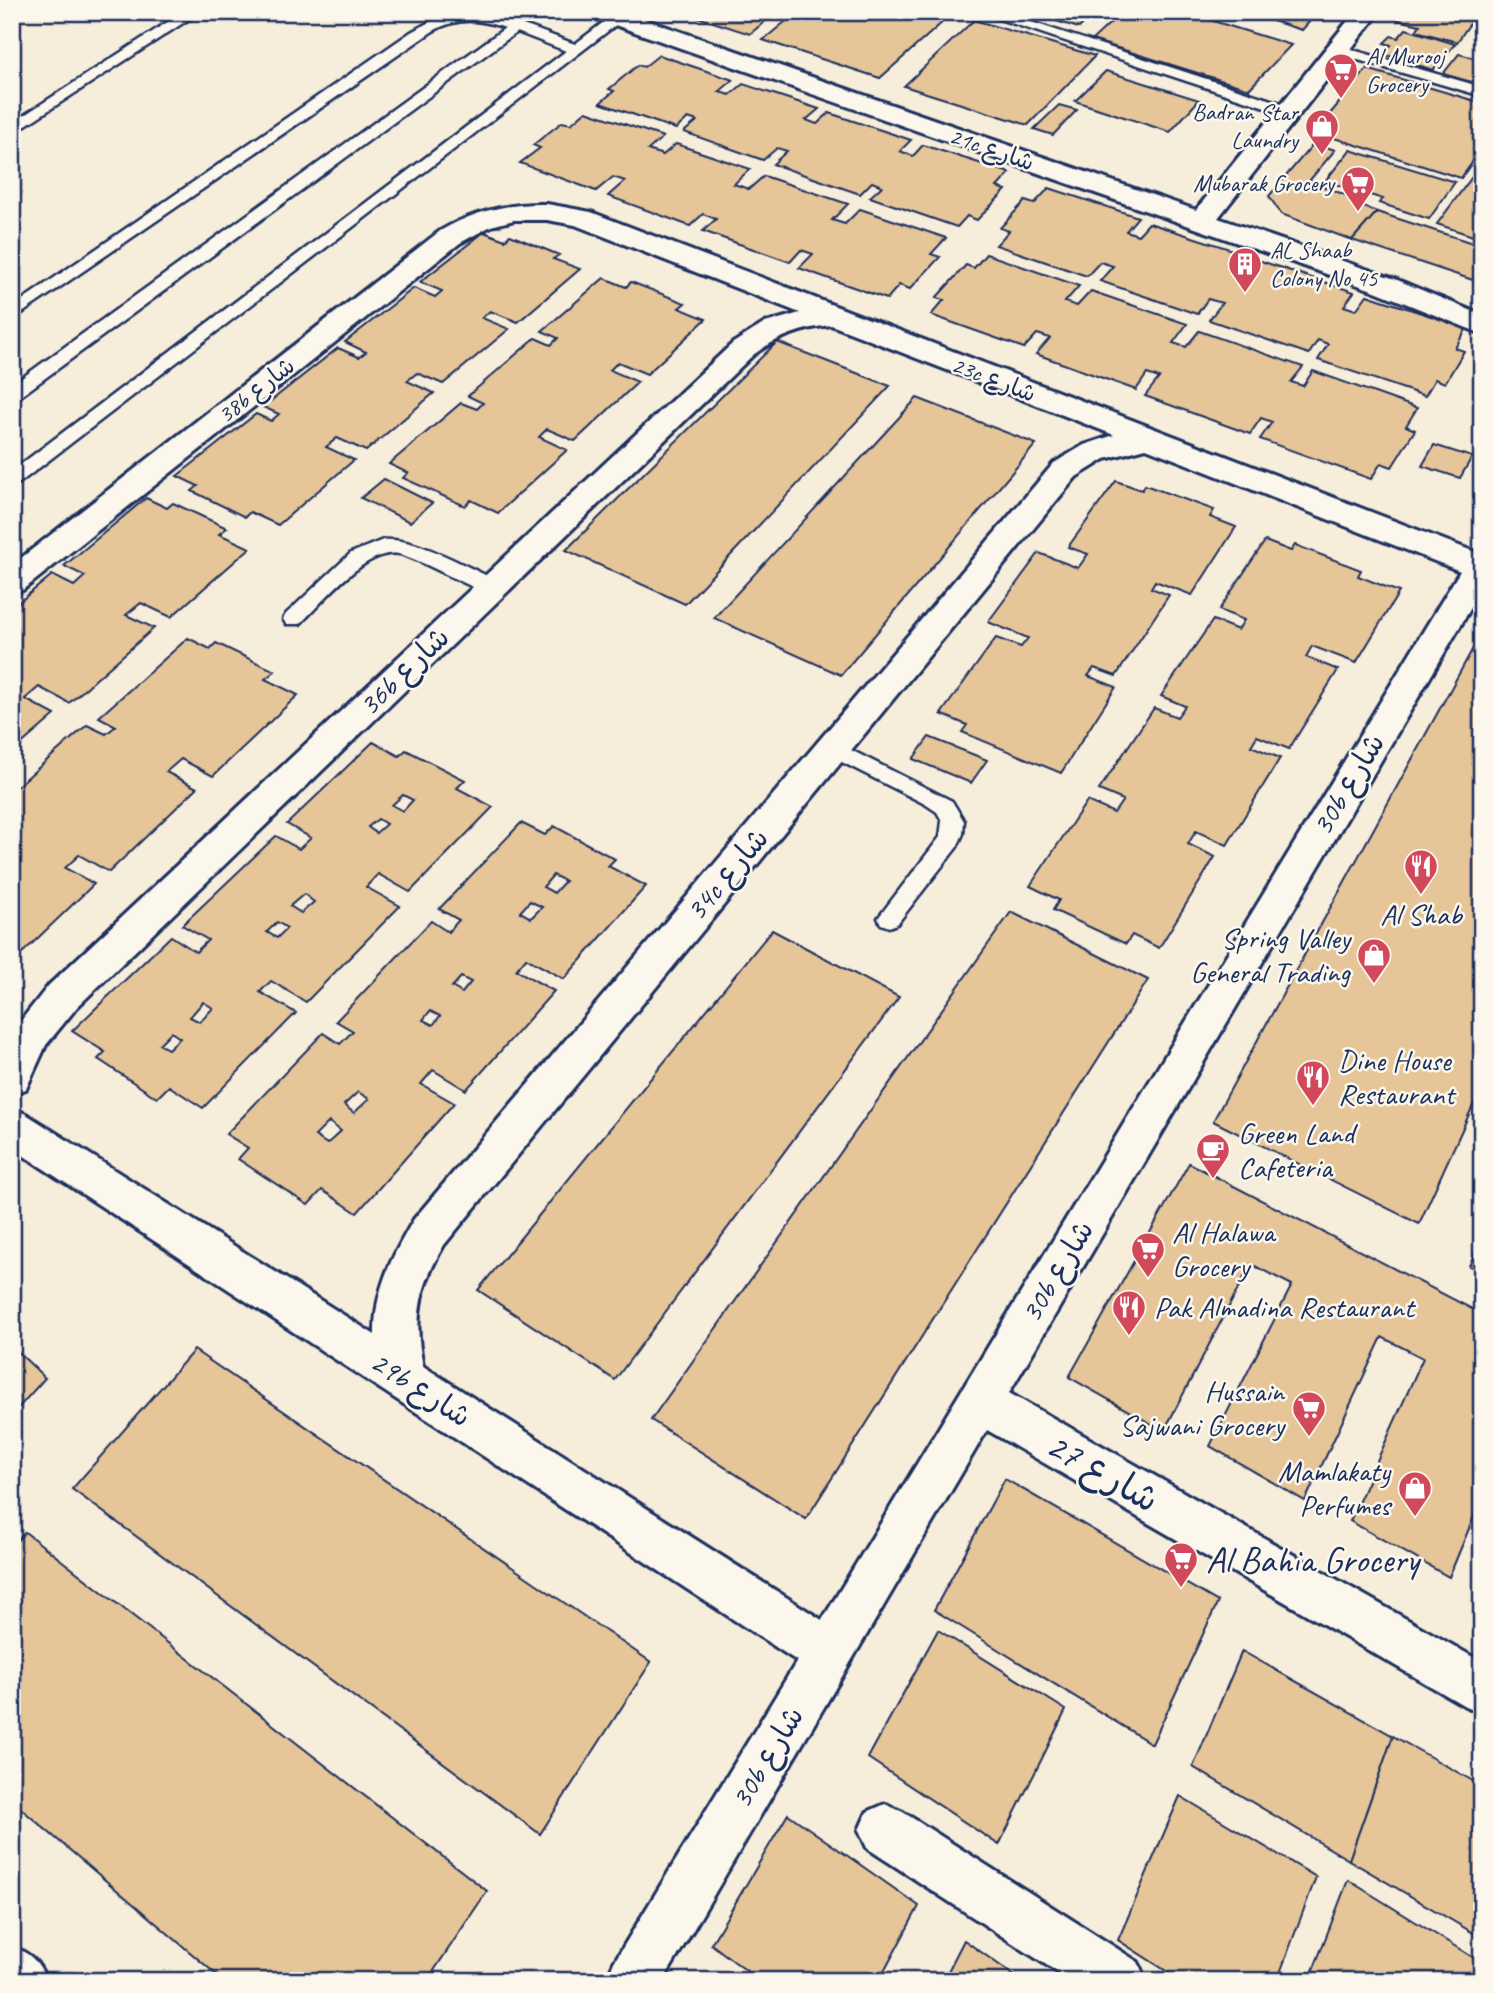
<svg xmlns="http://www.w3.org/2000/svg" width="1494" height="1993" viewBox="0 0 1494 1993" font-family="Caveat,'Playpen Sans Arabic',sans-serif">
<rect width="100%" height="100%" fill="#f7eddb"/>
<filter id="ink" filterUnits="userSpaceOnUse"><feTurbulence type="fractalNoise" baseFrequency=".0143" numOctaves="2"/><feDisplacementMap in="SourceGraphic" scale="14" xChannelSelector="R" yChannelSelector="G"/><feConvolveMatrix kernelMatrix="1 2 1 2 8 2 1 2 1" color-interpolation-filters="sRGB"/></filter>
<g filter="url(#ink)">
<g fill="#e6c598" stroke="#1b2f5e" stroke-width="2" fill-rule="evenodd">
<path d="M 682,12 L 776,12 L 750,34 Z"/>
<path d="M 797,12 L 954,12 L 880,78 L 763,40 Z"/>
<path d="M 1027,12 L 1095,12 L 1079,28 Z"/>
<path d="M 1122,12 L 1184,12 L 1291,45 L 1249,89 L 1092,40 Z"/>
<path d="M 1244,12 L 1318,12 L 1302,30 Z"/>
<path d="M 1404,12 L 1478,12 L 1457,42 L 1416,31 L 1420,25 L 1398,20 Z"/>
<path d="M 974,20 L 1095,56 L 1028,125 L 904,86 Z"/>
<path d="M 1406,29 L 1455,44 L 1433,70 L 1383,54 L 1391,45 L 1384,43 L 1391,36 L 1398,38 Z"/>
<path d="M 1459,54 L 1482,60 L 1482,85 L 1443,74 Z"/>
<path d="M 659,55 L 733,80 L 719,92 L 730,95 L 743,84 L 819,109 L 806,120 L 817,124 L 829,113 L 911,140 L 900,151 L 913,156 L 923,145 L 1010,173 L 997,187 L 1006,190 L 977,220 L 967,216 L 957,227 L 870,197 L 882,186 L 872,182 L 860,194 L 773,164 L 787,151 L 777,148 L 763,160 L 684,132 L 697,121 L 688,118 L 676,129 L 600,103 L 614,91 L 609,89 L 638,65 L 644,67 Z"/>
<path d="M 1367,69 L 1482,103 L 1482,149 L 1461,178 L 1315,132 Z"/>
<path d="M 1106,71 L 1199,100 L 1170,132 L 1075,101 Z"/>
<path d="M 1059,105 L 1077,110 L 1053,135 L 1034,129 Z"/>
<path d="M 586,111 L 663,137 L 648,150 L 663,155 L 676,144 L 750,169 L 734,184 L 749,189 L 764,176 L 848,204 L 832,220 L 845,224 L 860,209 L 946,238 L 931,254 L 940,257 L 910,289 L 899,285 L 887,299 L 799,268 L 813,254 L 801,250 L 790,262 L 703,231 L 716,219 L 703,214 L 690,226 L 608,196 L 625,181 L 613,177 L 596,191 L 520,163 L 540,148 L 533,145 L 562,122 L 571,124 Z"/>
<path d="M 1314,143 L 1335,150 L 1309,181 L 1364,202 L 1361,206 L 1377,212 L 1352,240 L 1281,214 L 1269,196 Z"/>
<path d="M 1350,150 L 1455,182 L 1429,219 L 1379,203 L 1383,199 L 1325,181 Z"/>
<path d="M 1472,177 L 1482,180 L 1482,239 L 1437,224 Z"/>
<path d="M 1049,188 L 1138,217 L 1126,231 L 1138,235 L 1149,223 L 1242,253 L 1229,271 L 1240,274 L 1252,258 L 1354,292 L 1344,306 L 1356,310 L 1367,295 L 1467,328 L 1455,348 L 1464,351 L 1445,383 L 1435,379 L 1425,396 L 1318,360 L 1328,344 L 1318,340 L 1309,354 L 1209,320 L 1222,303 L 1208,299 L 1197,314 L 1100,281 L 1113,266 L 1100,262 L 1087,276 L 996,245 L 1009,231 L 1000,228 L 1025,201 L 1034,204 Z"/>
<path d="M 1377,212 L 1482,246 L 1482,283 L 1352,240 Z"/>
<path d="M 484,232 L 505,240 L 510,235 L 559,255 L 553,259 L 580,269 L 518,322 L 490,311 L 482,318 L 509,329 L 443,384 L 417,373 L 407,381 L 434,393 L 366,451 L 337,438 L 326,447 L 354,460 L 278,525 L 250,512 L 245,517 L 192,491 L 198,486 L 177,476 L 256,414 L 271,421 L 279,414 L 263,407 L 338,348 L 359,357 L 366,352 L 345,342 L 414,288 L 435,297 L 442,291 L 420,282 Z"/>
<path d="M 986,254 L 1079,286 L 1065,302 L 1077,306 L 1091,291 L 1187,324 L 1173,343 L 1186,347 L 1199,331 L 1303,367 L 1291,382 L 1303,386 L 1313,371 L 1417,408 L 1406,426 L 1415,430 L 1392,467 L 1381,463 L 1371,479 L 1260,439 L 1272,422 L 1261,418 L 1250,434 L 1145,396 L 1159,378 L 1147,374 L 1136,390 L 1036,354 L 1050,338 L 1037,334 L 1024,348 L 931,315 L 944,300 L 936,298 L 966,265 L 974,268 Z"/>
<path d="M 604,278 L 626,287 L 631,282 L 685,303 L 679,308 L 706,319 L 647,374 L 618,362 L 610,370 L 638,382 L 575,441 L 547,429 L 539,437 L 567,450 L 498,513 L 471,500 L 465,506 L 403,478 L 408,473 L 389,464 L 461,403 L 477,409 L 483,403 L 468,396 L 535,338 L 551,345 L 558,338 L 542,331 Z"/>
<path d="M 777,342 L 890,386 L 685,604 L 566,550 Z"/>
<path d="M 917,398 L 1036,444 L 841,675 L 714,618 Z"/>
<path d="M 1434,445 L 1472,457 L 1460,478 L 1422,466 Z"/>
<path d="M 384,479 L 432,503 L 410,522 L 361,498 Z"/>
<path d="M 1116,481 L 1142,490 L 1145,485 L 1214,510 L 1210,517 L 1236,527 L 1192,595 L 1155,581 L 1151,588 L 1169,595 L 1116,676 L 1094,668 L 1088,676 L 1116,687 L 1061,773 L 962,732 L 967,725 L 941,714 L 996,638 L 1021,647 L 1028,638 L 988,622 L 1039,553 L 1078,568 L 1088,554 L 1068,547 Z"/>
<path d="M 146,498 L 167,508 L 173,503 L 227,528 L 219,534 L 250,548 L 171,617 L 141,603 L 126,615 L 154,628 L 69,703 L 39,687 L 25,699 L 55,715 L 12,752 L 12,608 L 52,575 L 74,586 L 85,576 L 64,566 Z"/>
<path d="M 1265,541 L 1291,551 L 1295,545 L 1361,570 L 1358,576 L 1399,592 L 1356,663 L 1312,646 L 1306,657 L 1338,670 L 1289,749 L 1257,736 L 1251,746 L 1280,758 L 1227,845 L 1196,831 L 1188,844 L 1215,857 L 1159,948 L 1132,935 L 1126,944 L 1053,910 L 1059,900 L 1030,886 L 1087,801 L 1114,813 L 1123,800 L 1099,790 L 1154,708 L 1177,717 L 1185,706 L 1161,696 L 1213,620 L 1238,630 L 1244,620 L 1219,610 Z"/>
<path d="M 1482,632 L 1482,1086 L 1419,1224 L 1213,1121 Z"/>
<path d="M 188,638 L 210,649 L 216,643 L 275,671 L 265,679 L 298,695 L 213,776 L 181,759 L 166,772 L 197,788 L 109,872 L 79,855 L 65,868 L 94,884 L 12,963 L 12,791 L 87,725 L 106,734 L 116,726 L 99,717 Z"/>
<path d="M 929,737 L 987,760 L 971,783 L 913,759 Z"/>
<path d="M 373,742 L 399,756 L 406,750 L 465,780 L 457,788 L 493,807 L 410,892 L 378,874 L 366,887 L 400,906 L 306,1002 L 271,981 L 260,992 L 296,1013 L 203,1108 L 169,1086 L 157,1098 L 98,1059 L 105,1052 L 72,1031 L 171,936 L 196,952 L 208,940 L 182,925 L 276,836 L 299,849 L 311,838 L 287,824 ZM 403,795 L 413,800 L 403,811 L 392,805 ZM 378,819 L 386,824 L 376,833 L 368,827 ZM 304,894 L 314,902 L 301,913 L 290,906 ZM 277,922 L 287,928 L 277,938 L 267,932 ZM 203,1002 L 213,1008 L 200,1022 L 190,1017 ZM 171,1032 L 180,1038 L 168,1049 L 159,1044 Z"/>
<path d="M 521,823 L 545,835 L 554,826 L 615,859 L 608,866 L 646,886 L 564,979 L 526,958 L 516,970 L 554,991 L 466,1090 L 433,1070 L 421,1084 L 454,1103 L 357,1213 L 322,1190 L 308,1205 L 238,1159 L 248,1148 L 226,1134 L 323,1033 L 340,1044 L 353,1031 L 336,1021 L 431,921 L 448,932 L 459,920 L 439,909 ZM 553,875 L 565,881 L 554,893 L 543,887 ZM 530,901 L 542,907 L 531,918 L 520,912 ZM 461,977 L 471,982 L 462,993 L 452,987 ZM 430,1011 L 440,1016 L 433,1025 L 423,1020 ZM 358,1092 L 369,1099 L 354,1113 L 344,1105 ZM 329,1122 L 341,1131 L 327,1144 L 315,1136 Z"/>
<path d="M 1011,912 L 1148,980 L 806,1519 L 651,1420 Z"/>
<path d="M 772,930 L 899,997 L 615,1380 L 478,1290 Z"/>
<path d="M 1189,1163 L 1482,1314 L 1482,1497 L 1449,1577 L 1350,1521 L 1423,1358 L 1382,1337 L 1305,1501 L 1210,1446 L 1292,1285 L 1251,1264 L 1164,1431 L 1069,1377 Z"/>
<path d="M 1482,1237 L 1482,1272 L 1469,1266 Z"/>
<path d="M 12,1346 L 45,1378 L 12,1415 Z"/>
<path d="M 194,1350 L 651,1662 L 540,1834 L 72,1489 Z"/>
<path d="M 1005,1479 L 1218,1602 L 1152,1744 L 934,1610 Z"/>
<path d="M 25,1532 L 487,1891 L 427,1981 L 224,1981 L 12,1801 L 12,1546 Z"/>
<path d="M 938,1630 L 1066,1710 L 999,1845 L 868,1758 Z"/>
<path d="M 1242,1651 L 1393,1736 L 1349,1860 L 1193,1767 Z"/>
<path d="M 1393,1736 L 1482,1786 L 1482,1938 L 1349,1860 Z"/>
<path d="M 1180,1796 L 1316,1877 L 1277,1981 L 1182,1981 L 1118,1940 Z"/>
<path d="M 788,1814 L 919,1906 L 879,1981 L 760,1981 L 711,1944 Z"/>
<path d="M 1348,1880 L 1482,1963 L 1482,1981 L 1309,1981 Z"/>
<path d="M 964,1940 L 1022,1981 L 943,1981 Z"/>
</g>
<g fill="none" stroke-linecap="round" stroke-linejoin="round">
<g stroke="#1b2f5e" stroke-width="5">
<g id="service">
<path d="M 183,12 L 200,12 L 12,134 L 12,123 Z"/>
<path d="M 455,12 C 498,12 535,30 575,44 L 613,15 L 623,15 L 625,18 L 18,484 L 12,486 L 12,471 L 566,51 L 517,32 L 18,398 L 12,399 L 12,385 L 505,28 C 478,19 459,17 433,31 L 12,320 L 12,307 L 411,32 L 435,19 Z"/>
<path d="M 978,12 L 1000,12 L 1296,108 L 1298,111 L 1291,115 L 1286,114 Z"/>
<path d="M 1339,46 L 1482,87 L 1482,96 L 1334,53 L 1332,50 Z"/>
<path d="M 383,540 C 417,537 468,568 500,582 L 503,587 L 500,592 L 493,594 C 462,585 434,566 403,555 C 369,543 323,602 300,624 L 286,624 L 283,619 L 286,614 L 351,553 Z"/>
<path d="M 833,741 L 952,801 L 964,821 L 963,834 L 957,847 L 897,924 L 889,927 L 881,924 L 878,918 L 940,837 L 942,821 L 937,812 L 925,804 L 826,754 L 823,749 L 826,744 Z"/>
</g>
</g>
<g stroke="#1b2f5e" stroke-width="6">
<g id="minor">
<path d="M 588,12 L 624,12 L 1196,210 L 1355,12 L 1380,12 L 1218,218 L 1395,279 L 1482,315 L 1482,334 L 1375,291 L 592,17 Z"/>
<path d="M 547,204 L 591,212 L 1475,552 L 1482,550 L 1482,589 L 1009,1393 L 1482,1662 L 1482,1713 L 1465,1706 L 987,1430 L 663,1981 L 606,1981 L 614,1962 L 797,1661 L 12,1148 L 12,1108 L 26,1114 L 375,1335 C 374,1291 392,1256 414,1219 L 1054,463 L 1084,445 L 1114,435 L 831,325 C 801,328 777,337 753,355 L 77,1007 L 46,1045 L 26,1089 L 12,1094 L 12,1032 L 49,985 L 733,343 L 765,323 L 800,313 L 575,225 L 547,220 L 514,220 L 491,226 L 460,243 L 23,590 L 12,593 L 12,565 L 440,231 C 474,211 508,203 547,204 ZM 1146,448 L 1460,571 L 822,1620 L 423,1366 C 413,1318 419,1288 444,1245 L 1076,477 L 1105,459 Z"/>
<path d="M 885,1804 L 903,1812 L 1138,1962 L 1146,1981 L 1071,1981 L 867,1848 L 859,1830 L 867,1812 Z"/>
<path d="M 12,1946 C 32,1955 38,1961 47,1981 L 12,1981 Z"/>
</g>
</g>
<use href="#service" fill="#fbf7ec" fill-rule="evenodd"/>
<use href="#minor" fill="#fbf7ec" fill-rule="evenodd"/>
</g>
</g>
<defs>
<g id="supermarket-pin" transform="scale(1.75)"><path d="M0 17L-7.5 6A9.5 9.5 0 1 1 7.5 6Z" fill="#d1495b" stroke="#fbf7ec"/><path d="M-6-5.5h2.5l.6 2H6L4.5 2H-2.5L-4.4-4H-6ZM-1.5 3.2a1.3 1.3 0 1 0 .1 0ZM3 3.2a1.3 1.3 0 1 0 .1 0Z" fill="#fff"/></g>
<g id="shop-pin" transform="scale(1.75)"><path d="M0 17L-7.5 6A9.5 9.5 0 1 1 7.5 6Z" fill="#d1495b" stroke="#fbf7ec"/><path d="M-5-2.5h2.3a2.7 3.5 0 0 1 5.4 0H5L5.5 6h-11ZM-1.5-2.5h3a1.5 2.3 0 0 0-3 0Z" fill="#fff"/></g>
<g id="building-pin" transform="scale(1.75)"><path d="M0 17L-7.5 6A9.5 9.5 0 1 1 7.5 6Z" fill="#d1495b" stroke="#fbf7ec"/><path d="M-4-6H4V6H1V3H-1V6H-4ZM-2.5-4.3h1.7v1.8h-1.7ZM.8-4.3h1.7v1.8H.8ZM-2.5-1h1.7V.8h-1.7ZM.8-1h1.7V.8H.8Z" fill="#fff"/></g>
<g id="restaurant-pin" transform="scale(1.75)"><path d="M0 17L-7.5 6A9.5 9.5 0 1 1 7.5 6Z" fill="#d1495b" stroke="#fbf7ec"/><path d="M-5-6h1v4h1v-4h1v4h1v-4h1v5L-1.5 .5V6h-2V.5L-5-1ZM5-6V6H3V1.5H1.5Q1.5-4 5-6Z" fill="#fff"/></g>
<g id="cafe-pin" transform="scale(1.75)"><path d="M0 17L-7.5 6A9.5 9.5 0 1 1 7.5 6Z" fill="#d1495b" stroke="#fbf7ec"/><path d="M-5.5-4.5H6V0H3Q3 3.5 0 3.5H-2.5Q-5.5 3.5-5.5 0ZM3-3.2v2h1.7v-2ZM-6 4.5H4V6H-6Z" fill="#fff"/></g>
</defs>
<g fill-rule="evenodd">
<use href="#supermarket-pin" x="1341" y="70"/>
<use href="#shop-pin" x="1322" y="126"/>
<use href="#supermarket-pin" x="1358" y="183"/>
<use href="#building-pin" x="1245" y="264"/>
<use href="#restaurant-pin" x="1421" y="866"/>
<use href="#shop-pin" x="1374" y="955"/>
<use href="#restaurant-pin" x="1313" y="1077"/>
<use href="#cafe-pin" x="1213" y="1150"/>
<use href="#supermarket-pin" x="1148" y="1249"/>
<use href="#restaurant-pin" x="1129" y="1307"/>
<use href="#supermarket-pin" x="1309" y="1408"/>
<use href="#shop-pin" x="1415" y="1488"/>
<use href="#supermarket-pin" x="1181" y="1559"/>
</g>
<g text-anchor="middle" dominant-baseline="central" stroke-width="5" stroke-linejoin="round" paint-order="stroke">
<g font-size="24" fill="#1b2f5e" stroke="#fbf7ec" text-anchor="start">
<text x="1366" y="56">Al Murooj<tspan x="1366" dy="28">Grocery</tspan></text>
<text x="1298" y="112" text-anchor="end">Badran Star<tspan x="1298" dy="28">Laundry</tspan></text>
<text x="1334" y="183" text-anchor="end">Mubarak Grocery</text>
<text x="1270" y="250">AL Shaab<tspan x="1270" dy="28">Colony No 45</tspan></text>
</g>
<g font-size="24" fill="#1b2f5e" stroke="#fbf7ec">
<text transform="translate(992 149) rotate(19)">21c شارع</text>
<text transform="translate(994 379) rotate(21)">23c شارع</text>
<text transform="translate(256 390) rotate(-38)">38b شارع</text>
</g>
<g font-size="30" fill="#1b2f5e" stroke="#fbf7ec">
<text transform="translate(404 671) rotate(-44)">36b شارع</text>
<text transform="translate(1348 784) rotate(-59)">30b شارع</text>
<text transform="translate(727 874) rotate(-50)">34c شارع</text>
<text transform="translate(1057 1271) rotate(-59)">30b شارع</text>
<text transform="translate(421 1389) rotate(33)">29b شارع</text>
<text transform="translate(767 1757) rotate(-59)">30b شارع</text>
</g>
<g font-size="30" fill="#1b2f5e" stroke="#fbf7ec" text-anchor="start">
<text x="1421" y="914" text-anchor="middle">Al Shab</text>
<text x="1350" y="938" text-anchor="end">Spring Valley<tspan x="1350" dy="34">General Trading</tspan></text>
<text x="1338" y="1060">Dine House<tspan x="1338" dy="34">Restaurant</tspan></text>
<text x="1238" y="1133">Green Land<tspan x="1238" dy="34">Cafeteria</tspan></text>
<text x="1172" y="1232">Al Halawa<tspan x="1172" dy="34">Grocery</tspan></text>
<text x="1154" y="1307">Pak Almadina Restaurant</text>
<text x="1284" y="1391" text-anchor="end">Hussain<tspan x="1284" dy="34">Sajwani Grocery</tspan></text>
<text x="1390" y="1471" text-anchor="end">Mamlakaty<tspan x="1390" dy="34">Perfumes</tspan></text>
</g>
<g font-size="37" fill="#1b2f5e" stroke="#fbf7ec">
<text transform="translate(1103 1472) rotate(30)">شارع 27</text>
</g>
<g font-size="37" fill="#1b2f5e" stroke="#fbf7ec" text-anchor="start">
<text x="1206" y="1559">Al Bahia Grocery</text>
</g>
</g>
<rect width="1494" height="1993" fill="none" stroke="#fbf7ec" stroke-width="42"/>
<rect x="21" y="21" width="1452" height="1951" fill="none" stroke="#1b2f5e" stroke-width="2.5" filter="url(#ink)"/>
</svg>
